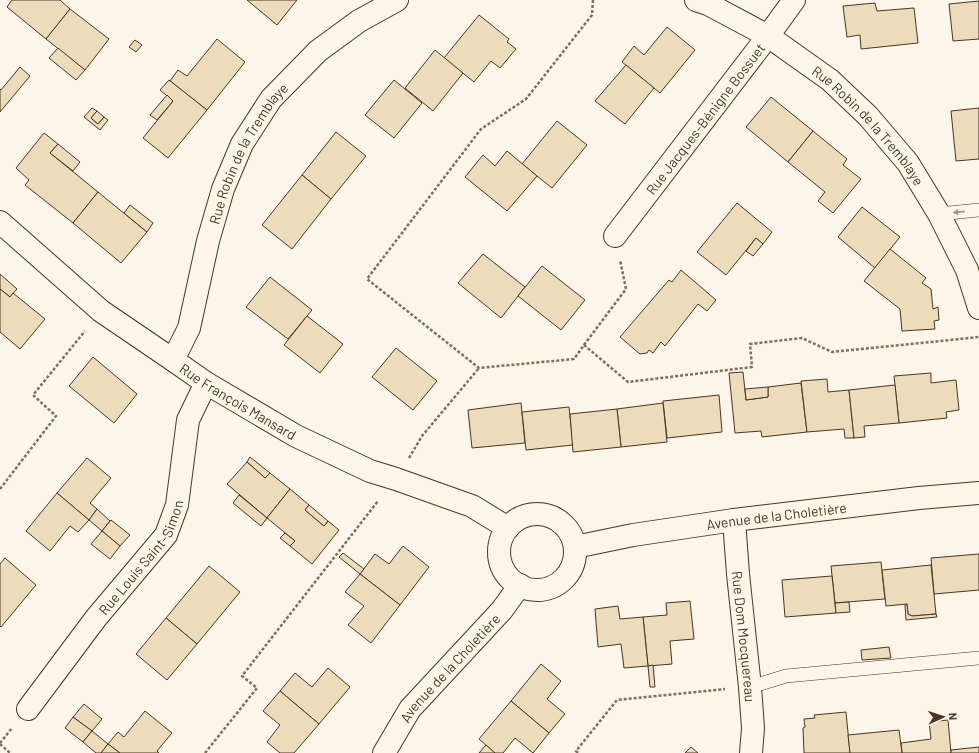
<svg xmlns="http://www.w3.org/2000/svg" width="979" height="753" viewBox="0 0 979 753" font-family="Barlow,sans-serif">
<rect width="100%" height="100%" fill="#fbf6e9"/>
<g fill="#ecdcbc" stroke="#4a3520">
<path d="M 12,0 L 60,0 L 70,9 L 46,39 L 7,7 Z"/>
<path d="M 247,0 L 297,0 L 277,25 Z"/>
<path d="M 979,1 L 979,39 L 953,41 L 949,4 Z"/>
<path d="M 875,3 L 877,11 L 914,8 L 918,43 L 861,49 L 860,35 L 847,37 L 843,6 Z"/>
<path d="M 70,9 L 109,39 L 85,70 L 46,39 Z"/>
<path d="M 479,15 L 509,39 L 507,42 L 516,49 L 500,68 L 491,61 L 474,82 L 444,58 Z"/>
<path d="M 667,27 L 695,50 L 660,93 L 622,62 L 634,46 L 644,55 Z"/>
<path d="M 217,39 L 245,62 L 207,110 L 170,81 L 178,70 L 187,76 Z"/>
<path d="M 135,40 L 142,45 L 136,52 L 129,47 Z"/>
<path d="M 58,48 L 85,70 L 76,80 L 49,58 Z"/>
<path d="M 435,50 L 463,73 L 433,111 L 405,88 Z"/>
<path d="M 626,65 L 654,88 L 625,124 L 595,101 Z"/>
<path d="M 20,67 L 30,76 L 0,112 L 0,89 L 1,90 Z"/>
<path d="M 169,80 L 207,110 L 168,158 L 143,138 L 173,101 L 160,90 Z"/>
<path d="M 394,80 L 422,103 L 394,138 L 365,115 Z"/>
<path d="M 167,95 L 173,101 L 157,120 L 150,115 Z"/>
<path d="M 771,97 L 813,131 L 788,162 L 746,127 Z"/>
<path d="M 92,108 L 97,111 L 91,118 L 98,124 L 104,117 L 108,120 L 100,130 L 84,117 Z"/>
<path d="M 979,108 L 979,159 L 956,161 L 951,111 Z"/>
<path d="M 97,111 L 104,117 L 98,124 L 91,118 Z"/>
<path d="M 557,121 L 587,145 L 552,188 L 522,164 Z"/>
<path d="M 813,131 L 847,159 L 843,165 L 861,179 L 833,213 L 818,201 L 825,192 L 788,162 Z"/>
<path d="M 336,132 L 366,156 L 331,199 L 302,175 Z"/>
<path d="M 44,133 L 58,144 L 50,153 L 98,192 L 73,223 L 25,185 L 29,180 L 16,168 Z"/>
<path d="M 58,144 L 80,162 L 73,171 L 50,153 Z"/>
<path d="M 507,151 L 537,176 L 507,211 L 465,177 L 483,155 L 495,166 Z"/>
<path d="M 302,175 L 331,199 L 292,249 L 262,225 Z"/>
<path d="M 98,192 L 147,232 L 121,263 L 73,223 Z"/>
<path d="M 737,203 L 772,232 L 763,244 L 756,238 L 726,275 L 697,252 Z"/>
<path d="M 130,205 L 153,223 L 147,232 L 124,213 Z"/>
<path d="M 862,207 L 900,237 L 875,268 L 838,237 Z"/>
<path d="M 756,238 L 763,244 L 753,256 L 746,251 Z"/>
<path d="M 890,249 L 926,278 L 922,283 L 931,289 L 933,309 L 938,307 L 939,320 L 934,321 L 935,329 L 902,331 L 900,309 L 864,281 Z"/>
<path d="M 483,254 L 525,287 L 501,318 L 458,283 Z"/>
<path d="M 542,266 L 585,300 L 561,330 L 518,296 Z"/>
<path d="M 681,270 L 716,300 L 707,311 L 698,304 L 665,346 L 661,342 L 653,353 L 649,350 L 647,353 L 640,354 L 620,337 L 669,280 L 672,282 Z"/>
<path d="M 0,274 L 17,289 L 10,297 L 0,289 Z"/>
<path d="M 270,277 L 312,310 L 288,339 L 246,307 Z"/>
<path d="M 0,289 L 10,297 L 13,293 L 45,319 L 20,349 L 0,332 Z"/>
<path d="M 307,316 L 343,344 L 320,373 L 284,345 Z"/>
<path d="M 396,348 L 437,381 L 413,410 L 372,377 Z"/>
<path d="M 93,357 L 137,394 L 114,423 L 69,386 Z"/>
<path d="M 743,372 L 746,400 L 768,397 L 768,387 L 801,383 L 807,432 L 762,437 L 761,431 L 735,433 L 729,373 Z"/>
<path d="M 931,373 L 931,383 L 956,380 L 959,410 L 946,412 L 947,418 L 899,423 L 894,376 Z"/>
<path d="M 827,379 L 828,392 L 849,390 L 854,438 L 845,438 L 844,429 L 807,432 L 801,381 Z"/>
<path d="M 895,385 L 899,423 L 864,426 L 865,437 L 854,438 L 849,390 Z"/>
<path d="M 768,387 L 768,397 L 746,400 L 745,389 Z"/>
<path d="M 719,395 L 722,432 L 667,438 L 663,401 Z"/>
<path d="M 521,403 L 525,443 L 472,448 L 468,410 Z"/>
<path d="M 663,403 L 667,442 L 621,447 L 617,409 Z"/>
<path d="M 569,407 L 573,445 L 526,450 L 522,412 Z"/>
<path d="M 617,409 L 621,447 L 573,452 L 570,414 Z"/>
<path d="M 250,457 L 270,473 L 265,478 L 247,462 Z"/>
<path d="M 87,458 L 111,478 L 90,503 L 97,509 L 89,520 L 57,493 Z"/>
<path d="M 247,462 L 265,478 L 270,473 L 290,489 L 267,518 L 227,484 Z"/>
<path d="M 290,489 L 309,505 L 305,510 L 324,526 L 328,521 L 339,530 L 312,564 L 290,546 L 295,541 L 267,518 Z"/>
<path d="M 57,493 L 89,520 L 78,532 L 70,526 L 50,551 L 26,531 Z"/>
<path d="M 239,495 L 267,518 L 261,526 L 233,503 Z"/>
<path d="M 309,505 L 328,521 L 324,526 L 305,510 Z"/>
<path d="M 97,509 L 110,521 L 102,531 L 89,520 Z"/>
<path d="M 111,520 L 130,535 L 120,546 L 102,531 Z"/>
<path d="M 102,531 L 120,546 L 110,559 L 91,544 Z"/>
<path d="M 285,533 L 295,541 L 290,546 L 280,538 Z"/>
<path d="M 403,546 L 429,567 L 400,605 L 360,574 L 375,554 L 389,564 Z"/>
<path d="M 343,553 L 364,569 L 360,574 L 339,557 Z"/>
<path d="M 979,554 L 979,590 L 934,594 L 931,558 Z"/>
<path d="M 5,558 L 36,585 L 1,627 L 0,626 L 0,564 Z"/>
<path d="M 881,562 L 885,599 L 835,603 L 831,566 Z"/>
<path d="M 931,565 L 936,614 L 912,616 L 908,614 L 907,604 L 886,606 L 882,570 Z"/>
<path d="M 209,566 L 240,592 L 197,644 L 166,618 Z"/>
<path d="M 360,574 L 400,605 L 371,643 L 348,625 L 364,606 L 345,592 Z"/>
<path d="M 832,576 L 836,613 L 785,617 L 782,580 Z"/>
<path d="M 690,601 L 694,639 L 670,641 L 672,664 L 648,666 L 643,617 L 667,615 L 666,603 Z"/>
<path d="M 849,602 L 850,612 L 836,613 L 835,603 Z"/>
<path d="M 907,604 L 908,614 L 912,616 L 936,614 L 937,617 L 906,620 L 905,605 Z"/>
<path d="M 618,606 L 620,619 L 643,617 L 648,666 L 624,668 L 621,644 L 598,647 L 595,609 Z"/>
<path d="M 166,618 L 197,644 L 167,680 L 136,654 Z"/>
<path d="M 889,647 L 891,658 L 862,660 L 861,650 Z"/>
<path d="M 541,664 L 561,681 L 547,699 L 565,714 L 549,733 L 511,701 Z"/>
<path d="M 653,665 L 655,687 L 650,687 L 648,666 Z"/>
<path d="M 328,668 L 350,687 L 319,724 L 280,691 L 295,673 L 312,687 Z"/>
<path d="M 280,691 L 319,724 L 294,753 L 280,753 L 267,742 L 280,725 L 263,711 Z"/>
<path d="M 511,701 L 549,733 L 533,753 L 515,738 L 503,753 L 495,753 L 479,739 Z"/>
<path d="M 84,704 L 102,719 L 92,731 L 73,717 Z"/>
<path d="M 145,711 L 172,733 L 157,751 L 159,753 L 120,753 L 108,744 L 118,732 L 124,737 Z"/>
<path d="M 846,712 L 850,753 L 804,753 L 803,728 L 805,727 L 804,719 L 815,718 L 814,715 Z"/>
<path d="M 73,717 L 92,731 L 83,742 L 65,728 Z"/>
<path d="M 948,720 L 951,753 L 902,753 L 901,743 L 931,739 L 929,722 Z"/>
<path d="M 899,730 L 902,753 L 850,753 L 848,735 Z"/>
<path d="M 92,731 L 108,744 L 101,753 L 96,753 L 83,742 Z"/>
<path d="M 108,744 L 120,753 L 101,753 Z"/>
<path d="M 486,745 L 495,753 L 479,753 Z"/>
<path d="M 691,747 L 698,753 L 685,753 Z"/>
<path d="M 979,747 L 979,753 L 951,753 L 951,750 Z"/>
</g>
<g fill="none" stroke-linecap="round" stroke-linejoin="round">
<g stroke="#4a3520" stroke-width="14">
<g id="service">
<path d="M 939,214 L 979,210"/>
<path d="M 750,687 L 786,676 L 979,658"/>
</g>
</g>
<g stroke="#4a3520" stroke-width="24">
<g id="minor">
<path id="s1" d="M 696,0 L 708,4 L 768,36 L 830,80 L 868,116 L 908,163 L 939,214 L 967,270 L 979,308"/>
<path id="s2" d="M 0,222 L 101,311 L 173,360 L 206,383 L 296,436 L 370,471 L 396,479 L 472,506 L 508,528"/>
<path id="s3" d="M 615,236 L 768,36 L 794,0"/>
<path id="s4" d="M 173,360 L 189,328 L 208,241 L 223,189 L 242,144 L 271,99 L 318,51 L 359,21 L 397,0"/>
<circle cx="537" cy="552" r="38"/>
<path id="s5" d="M 734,520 L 738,574 L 750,687 L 753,728 L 751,753"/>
<path id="s6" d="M 575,547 L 633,535 L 734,520 L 919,498 L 979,493"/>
<path id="s7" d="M 28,709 L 96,618 L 166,535 L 177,505 L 188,420 L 206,383"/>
<path id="s8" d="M 384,753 L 410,709 L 502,610 L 520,585"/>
</g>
</g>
<g stroke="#7f6f5c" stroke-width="2.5" stroke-dasharray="3 2" stroke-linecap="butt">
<path d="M 593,0 L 592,15 L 526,99 L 481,129 L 367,279 L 479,368 L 574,359 L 584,345 L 628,382 L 752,367 L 750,344 L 802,338 L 832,352 L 979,337"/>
<path d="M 584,345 L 626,289 L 620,260"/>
<path d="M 409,458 L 422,436 L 479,368"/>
<path d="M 0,489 L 56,416 L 33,395 L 85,331"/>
<path d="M 0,743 L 12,728"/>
<path d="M 0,744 L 10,753"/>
<path d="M 205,753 L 257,688 L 242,676 L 378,501"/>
<path d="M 578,753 L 576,751 L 617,700 L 725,689"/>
</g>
<use href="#service" stroke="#fbf6e9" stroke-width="13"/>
<use href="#minor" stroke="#fbf6e9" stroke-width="22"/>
</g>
<defs><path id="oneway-solid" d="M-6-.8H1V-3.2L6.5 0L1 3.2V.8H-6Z"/></defs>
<use fill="#a29684" href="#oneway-solid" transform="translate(959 212) rotate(174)"/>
<g text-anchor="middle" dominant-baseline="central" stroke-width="3" stroke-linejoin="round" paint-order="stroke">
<g font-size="14" fill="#4a3520" stroke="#fbf6e9">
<text stroke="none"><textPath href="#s3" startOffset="148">Rue Jacques-Bénigne Bossuet</textPath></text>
<text stroke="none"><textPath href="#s1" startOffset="216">Rue Robin de la Tremblaye</textPath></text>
<text stroke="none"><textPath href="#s4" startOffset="222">Rue Robin de la Tremblaye</textPath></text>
<text stroke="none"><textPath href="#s2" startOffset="299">Rue François Mansard</textPath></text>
<text stroke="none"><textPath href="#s6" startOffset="204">Avenue de la Choletière</textPath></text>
<text stroke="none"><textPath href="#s7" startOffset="190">Rue Louis Saint-Simon</textPath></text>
<text stroke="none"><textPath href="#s5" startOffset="117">Rue Dom Mocquereau</textPath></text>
<text stroke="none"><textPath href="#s8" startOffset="108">Avenue de la Choletière</textPath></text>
</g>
</g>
<g transform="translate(943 717) rotate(87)" stroke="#fbf6e9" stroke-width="3" paint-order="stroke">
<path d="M0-3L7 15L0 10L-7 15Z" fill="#4a3520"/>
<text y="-6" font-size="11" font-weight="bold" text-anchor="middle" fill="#4a3520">N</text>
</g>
</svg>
